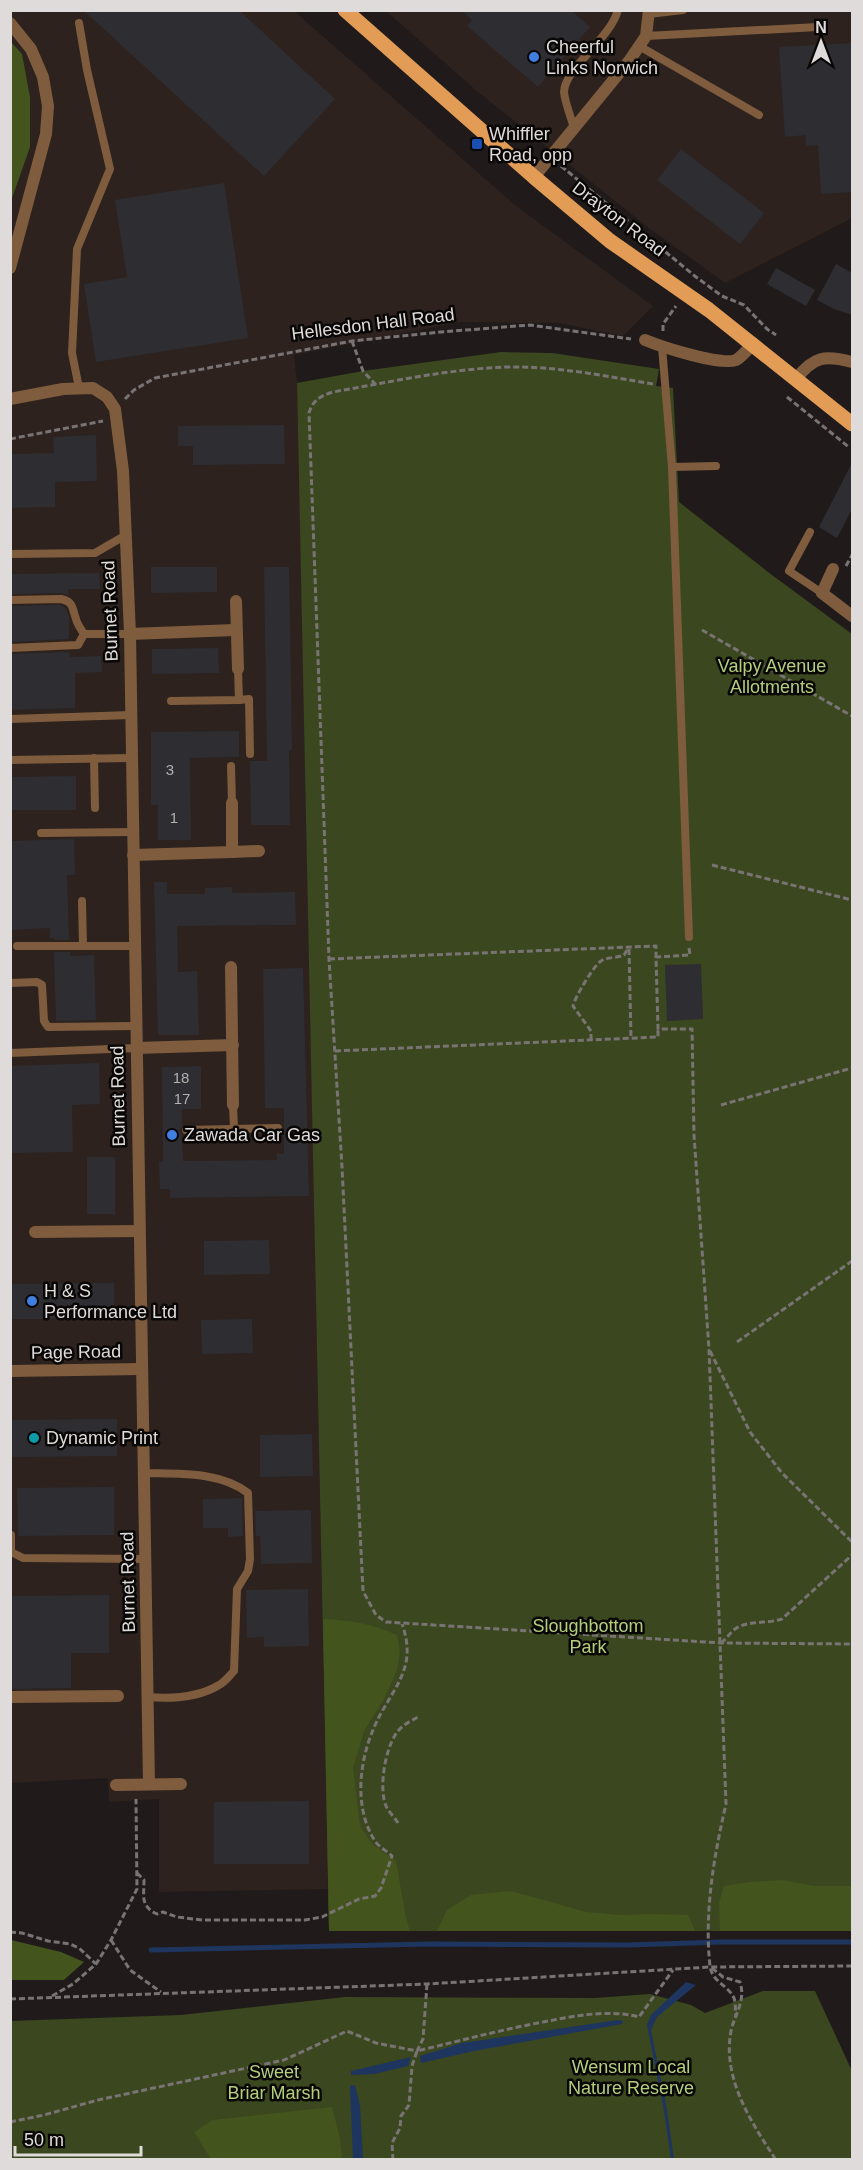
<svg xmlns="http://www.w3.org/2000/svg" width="863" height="2170" viewBox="0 0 863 2170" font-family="Helvetica,sans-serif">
<rect width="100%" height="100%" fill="#201b1a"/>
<g fill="#2d221e">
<path d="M 10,11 L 294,11 L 516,206 L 653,306 L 623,336 L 559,323 L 460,322 L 294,355 L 297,383 L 301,549 L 328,1889 L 159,1892 L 159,1799 L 109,1802 L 108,1778 L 11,1783 Z"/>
<path d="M 386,11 L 852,11 L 852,218 L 725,283 L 649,228 L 478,92 Z"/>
</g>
<g fill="#3b471f">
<path d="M 501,352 L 552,353 L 659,369 L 656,386 L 673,388 L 679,502 L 768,572 L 852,634 L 852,1931 L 329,1931 L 297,383 L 363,371 Z"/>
<path d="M 763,1991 L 815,1991 L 852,2071 L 852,2159 L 11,2159 L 10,2021 L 181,2015 L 345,1997 L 595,1998 L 650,1994 L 691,2005 L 705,2013 Z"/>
</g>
<g fill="#44541d">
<path d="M 11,42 L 22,54 L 30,97 L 30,147 L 11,201 Z"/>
<path d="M 323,1619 C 350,1620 373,1624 397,1635 L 400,1651 L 397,1670 L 384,1699 L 364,1731 L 353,1768 L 360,1826 L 372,1844 L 396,1861 L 406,1918 L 410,1931 L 329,1931 Z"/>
<path d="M 783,1880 L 815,1886 L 852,1886 L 852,1931 L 720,1931 L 719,1903 L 724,1886 L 750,1882 Z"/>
<path d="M 511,1891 L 586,1912 L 621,1915 L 650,1914 L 688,1915 L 695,1931 L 437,1931 L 447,1910 L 471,1895 Z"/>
<path d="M 11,1940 L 61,1952 L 84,1962 L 64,1980 L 11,1980 Z"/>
<path d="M 332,2107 L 340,2138 L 342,2159 L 211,2159 L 194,2132 L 213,2120 Z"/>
</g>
<g fill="#1d355f">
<path d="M 686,1982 L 696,1985 L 657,2017 L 651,2030 L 667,2110 L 674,2159 L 671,2159 L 664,2111 L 647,2025 L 651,2015 Z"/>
<path d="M 618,2020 L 623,2021 L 622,2024 L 474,2051 L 421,2063 L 420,2056 L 462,2043 Z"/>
<path d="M 411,2057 L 408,2066 L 374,2074 L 351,2075 L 351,2071 Z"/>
<path d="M 355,2085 L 360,2105 L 363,2159 L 353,2159 L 350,2086 Z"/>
</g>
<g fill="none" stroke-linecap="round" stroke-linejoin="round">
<path stroke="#1d355f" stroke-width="5" d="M 151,1950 L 431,1944 L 628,1945 L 722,1942 L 852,1942"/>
</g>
<g fill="#2e2d32">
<path d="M 83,10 L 239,10 L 335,99 L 264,176 Z"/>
<path d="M 461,10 L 571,10 L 590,27 L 538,87 L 467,26 L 472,20 Z"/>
<path d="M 852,43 L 852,192 L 821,194 L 818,145 L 806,146 L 806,135 L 785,137 L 779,47 Z"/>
<path d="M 681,149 L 764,213 L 740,244 L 657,180 Z"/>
<path d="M 224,183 L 248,338 L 96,362 L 84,284 L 127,277 L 115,200 Z"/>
<path d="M 836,264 L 852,273 L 852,315 L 834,309 L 817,300 Z"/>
<path d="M 776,268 L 815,290 L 806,306 L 767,284 Z"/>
<path d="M 284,425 L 285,464 L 193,465 L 193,446 L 178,446 L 178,426 Z"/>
<path d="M 96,435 L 97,481 L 55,482 L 55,507 L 10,508 L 10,454 L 54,453 L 53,437 Z"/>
<path d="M 852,463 L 852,509 L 837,538 L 819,527 Z"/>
<path d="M 151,567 L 217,567 L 217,592 L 151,593 Z"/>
<path d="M 264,567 L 289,567 L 292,750 L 289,750 L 290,825 L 251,825 L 250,761 L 267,761 Z"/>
<path d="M 99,573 L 100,589 L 68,589 L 68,595 L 61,593 L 10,594 L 10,574 Z"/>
<path d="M 60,605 L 66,608 L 69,617 L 69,639 L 10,642 L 10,606 Z"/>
<path d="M 218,648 L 219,673 L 152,674 L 152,649 Z"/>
<path d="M 69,652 L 70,657 L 101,656 L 102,672 L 75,673 L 75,708 L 10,710 L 10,654 Z"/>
<path d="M 239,731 L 239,757 L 190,758 L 191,840 L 158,840 L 158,805 L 151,805 L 151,732 Z"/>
<path d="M 76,776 L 76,810 L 10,810 L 10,777 Z"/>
<path d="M 74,839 L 75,875 L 67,875 L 69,940 L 54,940 L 54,938 L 50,938 L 50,928 L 10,930 L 10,841 Z"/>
<path d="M 154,882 L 167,882 L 167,894 L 205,894 L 205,888 L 232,887 L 232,893 L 295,892 L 296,925 L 177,926 L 178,972 L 197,971 L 199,1035 L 158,1035 Z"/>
<path d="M 54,952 L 70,952 L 70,956 L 94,955 L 96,1020 L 56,1021 Z"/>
<path d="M 701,964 L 703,1019 L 667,1021 L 665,965 Z"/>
<path d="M 303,968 L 309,1196 L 170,1198 L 170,1189 L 160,1189 L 159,1162 L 163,1162 L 162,1067 L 201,1066 L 201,1109 L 182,1109 L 182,1125 L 180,1130 L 182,1135 L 183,1161 L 277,1160 L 277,1154 L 284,1154 L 284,1108 L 265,1108 L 263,969 Z"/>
<path d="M 99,1063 L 100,1104 L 72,1105 L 73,1152 L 10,1153 L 10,1066 Z"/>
<rect x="87" y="1157" width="28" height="57"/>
<path d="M 269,1240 L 270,1274 L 204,1275 L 204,1241 Z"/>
<path d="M 114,1283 L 114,1319 L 10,1319 L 10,1284 Z"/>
<path d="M 252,1319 L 253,1353 L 202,1354 L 201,1320 Z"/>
<path d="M 105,1419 L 117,1419 L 117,1456 L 10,1457 L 10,1420 Z"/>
<path d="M 312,1434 L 313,1476 L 260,1477 L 260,1435 Z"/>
<path d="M 114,1487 L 114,1535 L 18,1536 L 17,1488 Z"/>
<path d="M 242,1498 L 243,1536 L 228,1537 L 228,1528 L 203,1528 L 203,1499 Z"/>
<path d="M 311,1510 L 312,1563 L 261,1564 L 260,1536 L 256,1536 L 255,1511 Z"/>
<path d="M 308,1589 L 309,1646 L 264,1647 L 264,1637 L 247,1638 L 246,1590 Z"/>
<path d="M 109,1595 L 109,1653 L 71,1653 L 71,1688 L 10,1689 L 10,1596 Z"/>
<path d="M 309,1801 L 309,1864 L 214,1864 L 214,1802 Z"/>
</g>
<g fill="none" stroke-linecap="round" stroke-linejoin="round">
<g stroke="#797473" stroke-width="3" stroke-dasharray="6 3" stroke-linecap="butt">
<path d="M 561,166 L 696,277 L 722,296 L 744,305 L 767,329 L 776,335"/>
<path d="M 663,331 L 663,324 L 676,306"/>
<path d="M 352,341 L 363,371 L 376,385"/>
<path d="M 653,384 C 605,376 556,366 507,367 C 448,369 390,382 333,392 C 320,396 313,400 309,413 L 329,959 L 342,1167 L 363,1591 L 376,1615 L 386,1622 L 721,1643 L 852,1644"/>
<path d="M 787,397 L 850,448"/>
<path d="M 125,399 L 134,390 L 155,378 L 352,341 L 441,332 L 530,325 L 631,339"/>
<path d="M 10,439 L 103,421"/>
<path d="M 846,566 L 852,555"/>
<path d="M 702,630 L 852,716"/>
<path d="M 712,865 L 852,900"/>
<path d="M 689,948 L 690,955 L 656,957 L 658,1029 L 692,1029 L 694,1135 L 709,1349 L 726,1804 C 714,1856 704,1912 710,1966 C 712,1982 728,1985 734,1998 C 736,2004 735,2011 736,2017"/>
<path d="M 629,949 L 631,1038"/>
<path d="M 329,959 L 656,946 L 656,957"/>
<path d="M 591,1040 L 591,1031 L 573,1006 C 574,999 594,965 601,961 C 607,957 617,958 624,955 L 629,947"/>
<path d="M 335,1051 L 658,1037 L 658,1029"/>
<path d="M 721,1105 L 852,1068"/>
<path d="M 737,1342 L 852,1261"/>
<path d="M 710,1351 L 750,1432 L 782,1473 L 852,1542"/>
<path d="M 721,1643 C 726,1639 730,1633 735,1629 C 748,1620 767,1624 782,1619 L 852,1555"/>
<path d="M 398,1823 C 395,1818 390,1813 387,1808 C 377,1790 386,1739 402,1727 C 406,1723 413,1720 418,1717"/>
<path d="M 137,1873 L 144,1880 C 144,1896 140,1906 157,1914 L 163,1912 L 177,1917 L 202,1920 L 305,1920 L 322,1917 L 359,1899 L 375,1896 L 381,1888 L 392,1856 C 387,1851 379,1847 375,1841 C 354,1809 359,1763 373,1730 C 390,1689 419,1671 402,1624"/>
<path d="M 10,1932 L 22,1933 L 48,1941 L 70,1944 L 79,1948 L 96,1964"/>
<path d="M 111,1940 L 130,1970 L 161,1992"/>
<path d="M 712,1968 L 723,1977 L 740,1982 C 746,2001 735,2013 731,2031 C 722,2078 751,2122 776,2160"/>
<path d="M 52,1996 L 73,1984 L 96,1964 L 111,1940 L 137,1889 L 136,1799"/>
<path d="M 10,1999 L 427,1984 L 710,1967 L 852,1966"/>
<path d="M 10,2122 L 44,2115 L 98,2100 L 284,2060 L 347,2031 L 376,2043 L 417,2051 L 423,2039 L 427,1984"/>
<path d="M 393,2160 L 392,2143 L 400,2128 L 401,2116 L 409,2105 L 412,2066 L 417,2051 C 459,2041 500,2030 543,2022 C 574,2016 608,2009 639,2017 L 673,1970"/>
</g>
<g stroke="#7e5c3d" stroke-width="8">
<path d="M 649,14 L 683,10"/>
<path d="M 646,36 L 818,27"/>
<path d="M 639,46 L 759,115"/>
<path d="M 574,128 C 571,117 565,103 564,92 C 564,69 611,38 618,10"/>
<path d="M 662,347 L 672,467 L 716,466"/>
<path d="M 79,388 L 72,353 L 77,249 L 110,169 L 87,70 L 79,23"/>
<path d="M 672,467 L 689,937"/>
<path d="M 810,532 L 789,571 L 822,593"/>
<path d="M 10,554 L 95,553 L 126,535"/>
<path d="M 10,600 L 61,599 C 74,602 72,608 76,619 C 77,624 81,629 84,634"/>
<path d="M 84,634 L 130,634"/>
<path d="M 10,648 L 78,645 L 84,634"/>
<path d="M 239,700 L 249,699 L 250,754"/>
<path d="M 171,701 L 239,700 L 238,669"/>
<path d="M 10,719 L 131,715"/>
<path d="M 94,758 L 95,808"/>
<path d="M 10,760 L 131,758"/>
<path d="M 231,766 L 232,803"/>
<path d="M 41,833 L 132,832"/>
<path d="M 82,901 L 83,946"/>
<path d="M 17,946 L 134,946"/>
<path d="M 10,983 L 37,982 L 42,985 L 44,1021 L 48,1027 L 135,1026"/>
<path d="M 10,1053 L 136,1048"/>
<path d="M 233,1105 L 234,1129"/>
<path d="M 186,1130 L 278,1128"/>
<path d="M 144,1473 C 177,1474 220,1471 248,1493 L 250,1559 L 248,1571 L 237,1589 L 234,1671 C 229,1676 225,1682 219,1685 C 198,1698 171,1699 147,1697"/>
<path d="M 11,1535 L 11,1552 L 23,1558 L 145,1559"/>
</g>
<g stroke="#7e5c3d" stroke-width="12">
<path d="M 10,23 L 31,49 L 43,77 L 48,106 L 46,134 L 10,268"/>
<path d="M 534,177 L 629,61 L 646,36 L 649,10"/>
<path d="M 645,340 C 662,347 721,366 736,360 C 743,356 748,349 753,343"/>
<path d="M 796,379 C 814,356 825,355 852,362"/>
<path d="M 10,399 L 63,389 L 93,388 L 107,397 L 115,409 L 123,471 L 130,634 L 149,1784"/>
<path d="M 833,569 L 822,593 L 852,616"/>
<path d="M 236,601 L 238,669"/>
<path d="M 130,634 L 235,630"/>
<path d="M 232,852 L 259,851"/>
<path d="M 133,855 L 232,852 L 232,803"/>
<path d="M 231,967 L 233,1105"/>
<path d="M 136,1048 L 233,1045"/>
<path d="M 35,1232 L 139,1231"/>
<path d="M 10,1371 L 141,1369"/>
<path d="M 10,1697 L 118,1696"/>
<path d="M 116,1785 L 181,1784"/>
</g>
<path stroke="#e29c56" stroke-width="15" d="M 345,10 L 534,177 L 610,241 L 709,310 L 852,424"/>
</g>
<g fill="#3f7fe0" stroke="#080706" stroke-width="2">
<circle cx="534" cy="57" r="6"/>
<circle cx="172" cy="1135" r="6"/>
<circle cx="32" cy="1301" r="6"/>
</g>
<rect fill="#1a4fb4" stroke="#080706" stroke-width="2" x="471" y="138" width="12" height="12" rx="3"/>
<circle fill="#0f9aa8" stroke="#080706" stroke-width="2" cx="34" cy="1438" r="6"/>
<g text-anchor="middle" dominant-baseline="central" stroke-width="5" stroke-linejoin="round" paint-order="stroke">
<g font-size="15" fill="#b3b0b0">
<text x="170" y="769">3</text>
<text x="174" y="817">1</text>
<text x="181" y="1077">18</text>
<text x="182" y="1098">17</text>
</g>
<g font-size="18" fill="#dfdbda" stroke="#080706" text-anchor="start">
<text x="546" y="47">Cheerful<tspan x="546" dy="21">Links Norwich</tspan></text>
<text x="489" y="134">Whiffler<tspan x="489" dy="21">Road, opp</tspan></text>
<text x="184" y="1135">Zawada Car Gas</text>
<text x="44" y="1291">H &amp; S<tspan x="44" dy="21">Performance Ltd</tspan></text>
<text x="46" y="1438">Dynamic Print</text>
</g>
<g font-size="18" fill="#dfdbda" stroke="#080706">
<text transform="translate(619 219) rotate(37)">Drayton Road</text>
<text transform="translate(373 324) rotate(-7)">Hellesdon Hall Road</text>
<text transform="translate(110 611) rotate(-92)">Burnet Road</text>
<text transform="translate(118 1096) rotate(-91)">Burnet Road</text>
<text transform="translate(76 1352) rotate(-1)">Page Road</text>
<text transform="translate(128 1582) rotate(-91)">Burnet Road</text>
</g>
<g font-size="18" fill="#b4ce7c" stroke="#080706">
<text x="772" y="666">Valpy Avenue<tspan x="772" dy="21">Allotments</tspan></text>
<text x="588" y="1626">Sloughbottom<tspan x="588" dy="21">Park</tspan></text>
<text x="631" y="2067">Wensum Local<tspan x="631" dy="21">Nature Reserve</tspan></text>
<text x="274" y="2072">Sweet<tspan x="274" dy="21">Briar Marsh</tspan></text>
</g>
</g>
<rect width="863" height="2170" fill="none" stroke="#dfdbda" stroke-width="24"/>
<g transform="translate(821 42)" stroke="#080706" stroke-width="4.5" paint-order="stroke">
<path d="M0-4.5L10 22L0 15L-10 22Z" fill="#dfdbda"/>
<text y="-9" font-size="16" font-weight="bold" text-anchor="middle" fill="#dfdbda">N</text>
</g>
<path d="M15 2146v9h126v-9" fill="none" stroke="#dfdbda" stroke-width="3"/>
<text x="24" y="2146" font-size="18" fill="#dfdbda" stroke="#080706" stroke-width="4.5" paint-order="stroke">50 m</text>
</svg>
